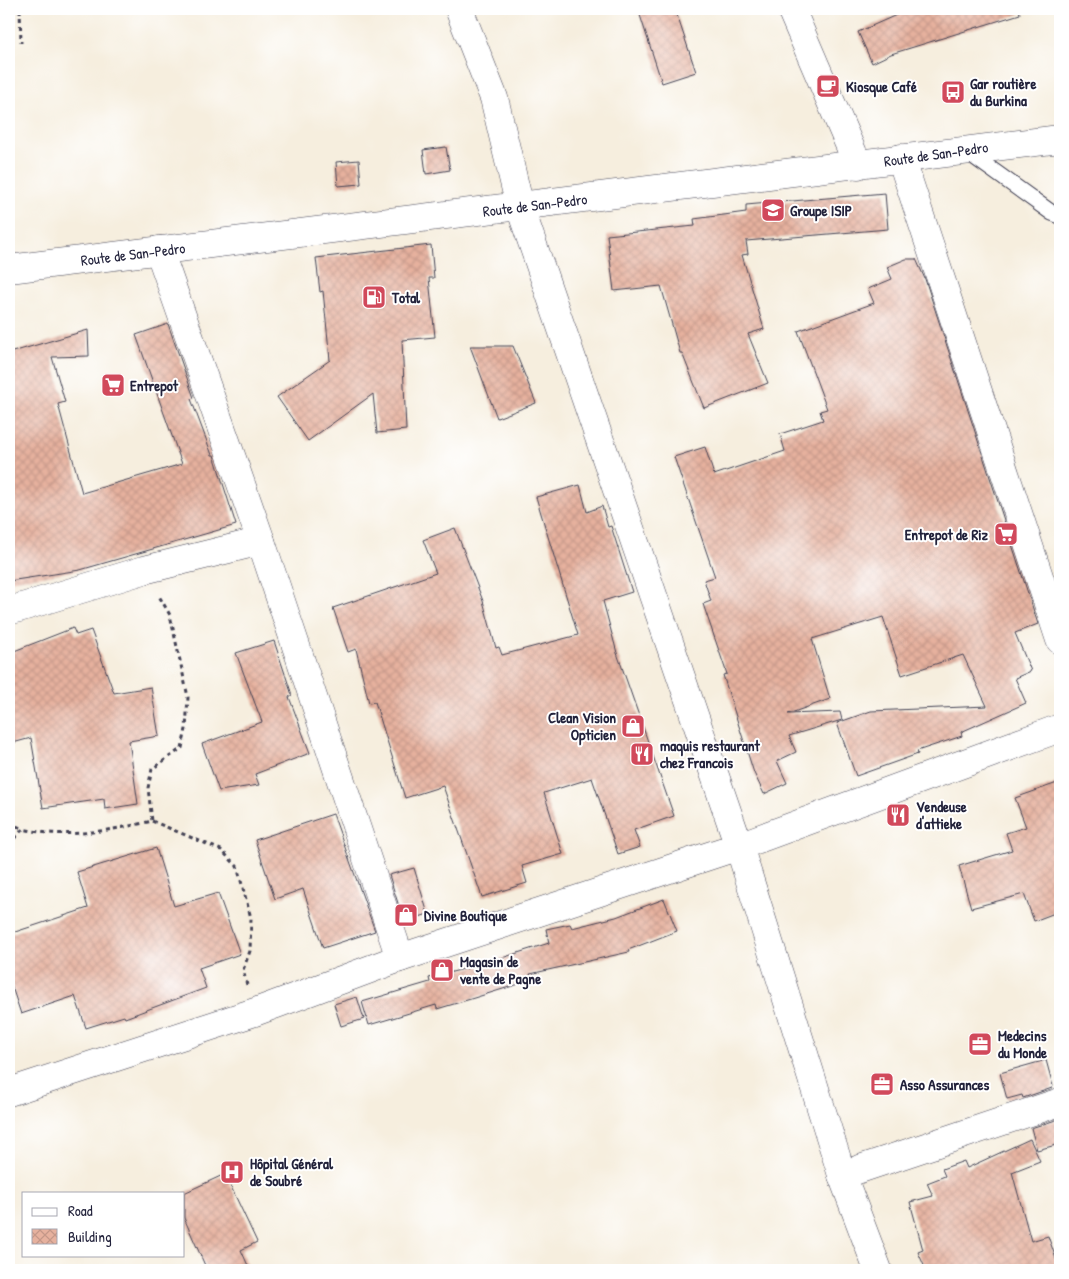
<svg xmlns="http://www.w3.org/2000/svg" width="1069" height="1279" viewBox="0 0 1069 1279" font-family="'Patrick Hand',sans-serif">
<defs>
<pattern id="building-cross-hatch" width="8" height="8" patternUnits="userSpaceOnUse" patternTransform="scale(1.25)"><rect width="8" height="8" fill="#e6b19e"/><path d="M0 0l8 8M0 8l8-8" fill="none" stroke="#c59889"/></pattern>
</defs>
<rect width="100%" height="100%" fill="#fff"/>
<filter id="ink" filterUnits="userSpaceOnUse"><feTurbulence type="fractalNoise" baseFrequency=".02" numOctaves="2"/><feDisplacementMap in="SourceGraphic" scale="10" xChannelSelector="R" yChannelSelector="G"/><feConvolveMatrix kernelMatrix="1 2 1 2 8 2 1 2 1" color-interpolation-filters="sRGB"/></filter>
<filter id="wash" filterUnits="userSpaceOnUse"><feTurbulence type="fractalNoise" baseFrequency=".0096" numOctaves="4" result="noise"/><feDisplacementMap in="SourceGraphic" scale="20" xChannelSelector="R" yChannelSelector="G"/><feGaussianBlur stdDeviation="1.12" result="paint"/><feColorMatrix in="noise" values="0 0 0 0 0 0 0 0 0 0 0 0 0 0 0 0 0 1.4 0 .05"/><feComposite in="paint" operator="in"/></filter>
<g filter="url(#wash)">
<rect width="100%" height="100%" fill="#f6eede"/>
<g id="blocks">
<g fill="url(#building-cross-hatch)">
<path d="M 638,9 L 675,9 L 696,72 L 662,83 Z"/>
<path d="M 910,9 L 1019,9 L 1020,14 L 891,54 L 872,63 L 858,32 Z"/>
<path d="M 446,147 L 450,170 L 426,174 L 423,150 Z"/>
<path d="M 359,160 L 361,184 L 338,186 L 336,162 Z"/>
<path d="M 885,193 L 888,229 L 746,241 L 748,254 L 742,255 L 764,329 L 748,334 L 768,383 L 704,408 L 682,353 L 680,353 L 661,286 L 614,291 L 607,235 L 695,226 L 694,219 L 746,212 L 746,205 Z"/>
<path d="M 431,245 L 434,278 L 429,278 L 435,337 L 402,340 L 406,430 L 377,433 L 373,394 L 308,441 L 277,397 L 330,360 L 323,291 L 320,292 L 316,258 Z"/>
<path d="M 906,259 L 916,259 L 925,279 L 1038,624 L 1015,633 L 1031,671 L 1015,678 L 1026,703 L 961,732 L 962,736 L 917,751 L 918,754 L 856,776 L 837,723 L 871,711 L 987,706 L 963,655 L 902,675 L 883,617 L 812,639 L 830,699 L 788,714 L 840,712 L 842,720 L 789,736 L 796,752 L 777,761 L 787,783 L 764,794 L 754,773 L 738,723 L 723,675 L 727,674 L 703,604 L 711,601 L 704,580 L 715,577 L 674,457 L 705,447 L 714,475 L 785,451 L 780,434 L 823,420 L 820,411 L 827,409 L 798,331 L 874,303 L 868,289 L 892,279 L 887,267 Z"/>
<path d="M 168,324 L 194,398 L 191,399 L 212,455 L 214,455 L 236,525 L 80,570 L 9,581 L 9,353 L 88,330 L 89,356 L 52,357 L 65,402 L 58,404 L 82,493 L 182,464 L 136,335 Z"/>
<path d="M 470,346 L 513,346 L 536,403 L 497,418 Z"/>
<path d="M 580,485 L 587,512 L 602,506 L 608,527 L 611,526 L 632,592 L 603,601 L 617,653 L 674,816 L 634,830 L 640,847 L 618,854 L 592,778 L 544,793 L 563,854 L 522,866 L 527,883 L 482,897 L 443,786 L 405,798 L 375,702 L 369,703 L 356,649 L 348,652 L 333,608 L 436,573 L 423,540 L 455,528 L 483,601 L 496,648 L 499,647 L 502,655 L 578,635 L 536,497 Z"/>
<path d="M 73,628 L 76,635 L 91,630 L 114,693 L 151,687 L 159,736 L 129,741 L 138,804 L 105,809 L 104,799 L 43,808 L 31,738 L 9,744 L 9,653 Z"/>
<path d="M 274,641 L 292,695 L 289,697 L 310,753 L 255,774 L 259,785 L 219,791 L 202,744 L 262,722 L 236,653 Z"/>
<path d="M 1060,782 L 1060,911 L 1034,921 L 1024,894 L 971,908 L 959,866 L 1012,850 L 1006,833 L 1026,827 L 1015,798 Z"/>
<path d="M 333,814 L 375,931 L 323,948 L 303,889 L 275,899 L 255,840 Z"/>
<path d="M 156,848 L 174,906 L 218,893 L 240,954 L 199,968 L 206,988 L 125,1018 L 124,1016 L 86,1028 L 75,996 L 21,1014 L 9,978 L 9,934 L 88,908 L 77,872 Z"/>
<path d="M 414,868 L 428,914 L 404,922 L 389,875 Z"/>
<path d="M 664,899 L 677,931 L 628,950 L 629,952 L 530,974 L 532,980 L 474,998 L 437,1009 L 436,1005 L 369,1025 L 362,1002 L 430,982 L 429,978 L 483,964 L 549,943 L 546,929 L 570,924 L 572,928 L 616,917 Z"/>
<path d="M 357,997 L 364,1019 L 341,1026 L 334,1004 Z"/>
<path d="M 1046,1060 L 1053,1086 L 1052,1088 L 1023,1098 L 1022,1095 L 1007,1099 L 1000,1073 Z"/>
<path d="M 1059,1119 L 1060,1144 L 1037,1150 L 1031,1128 Z"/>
<path d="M 1030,1139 L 1040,1161 L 1012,1172 L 1031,1241 L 1048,1236 L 1060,1270 L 926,1270 L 918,1252 L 923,1250 L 910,1202 L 933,1196 L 927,1183 L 945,1176 L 942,1169 L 964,1161 L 967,1168 Z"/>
<path d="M 225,1174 L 257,1242 L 241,1250 L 250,1270 L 207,1270 L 184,1218 L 184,1193 Z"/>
</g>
</g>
</g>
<g filter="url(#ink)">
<use href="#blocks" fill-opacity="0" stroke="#424153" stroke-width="1"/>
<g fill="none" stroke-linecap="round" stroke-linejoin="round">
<g stroke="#424153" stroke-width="17">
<path id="service" d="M 966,151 L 1052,213 L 1060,216"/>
</g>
<g stroke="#424153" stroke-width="29">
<g id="minor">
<path d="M 459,9 L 494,98 L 520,207 L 739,846 L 842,1175 L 878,1270"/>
<path d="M 791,9 L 858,165"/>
<path d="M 901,158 L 1060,640"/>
<path d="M 159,250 L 261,541 L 400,958"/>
<path d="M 9,611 L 144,570 L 261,541"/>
<path d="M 9,1092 L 255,1012 L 400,958 L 739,846 L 1060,728"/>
<path d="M 842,1175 L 1060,1102"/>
</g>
</g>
<g stroke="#424153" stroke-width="29">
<path id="primary" d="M 9,269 L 1060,139"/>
</g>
<g stroke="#424153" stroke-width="3" stroke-dasharray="4 4" stroke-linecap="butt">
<path d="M 20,9 L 21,43"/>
<path d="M 152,821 L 221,850 L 237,866 L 251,918 L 250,951 L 243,970 L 247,985"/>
<path d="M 9,823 L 23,829"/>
<path d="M 9,844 L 23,829 C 66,839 109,831 152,821 L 148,788 L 152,769 L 182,748 L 186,729 L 188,697 L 170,615 L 159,596"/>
</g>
<use href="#service" stroke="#fff" stroke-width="15"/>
<use href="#minor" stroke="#fff" stroke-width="28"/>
<use href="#primary" stroke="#fff" stroke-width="28"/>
</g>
</g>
<defs>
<g id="cafe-square" transform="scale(1.25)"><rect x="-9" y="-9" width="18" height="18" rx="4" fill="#d1495b" stroke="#fff"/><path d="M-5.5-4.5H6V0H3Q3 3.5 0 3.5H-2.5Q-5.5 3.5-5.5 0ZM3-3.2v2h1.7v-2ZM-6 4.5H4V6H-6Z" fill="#fff"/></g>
<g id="bus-square" transform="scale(1.25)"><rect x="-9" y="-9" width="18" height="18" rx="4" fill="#d1495b" stroke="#fff"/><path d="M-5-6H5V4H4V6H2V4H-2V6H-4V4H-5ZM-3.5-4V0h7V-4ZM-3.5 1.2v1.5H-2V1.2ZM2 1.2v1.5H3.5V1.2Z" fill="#fff"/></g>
<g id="university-square" transform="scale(1.25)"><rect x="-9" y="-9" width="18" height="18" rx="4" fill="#d1495b" stroke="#fff"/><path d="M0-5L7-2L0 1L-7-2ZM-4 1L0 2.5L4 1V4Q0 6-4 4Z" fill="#fff"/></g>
<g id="fuel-square" transform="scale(1.25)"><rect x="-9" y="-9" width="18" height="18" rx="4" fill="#d1495b" stroke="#fff"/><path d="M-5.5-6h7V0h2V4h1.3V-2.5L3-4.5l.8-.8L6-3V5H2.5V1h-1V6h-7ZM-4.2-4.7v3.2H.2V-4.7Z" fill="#fff"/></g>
<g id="supermarket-square" transform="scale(1.25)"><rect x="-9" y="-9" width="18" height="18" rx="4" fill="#d1495b" stroke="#fff"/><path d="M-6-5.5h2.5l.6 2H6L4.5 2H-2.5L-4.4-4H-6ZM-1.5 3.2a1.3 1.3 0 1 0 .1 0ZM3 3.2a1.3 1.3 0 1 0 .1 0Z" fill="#fff"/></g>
<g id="shop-square" transform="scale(1.25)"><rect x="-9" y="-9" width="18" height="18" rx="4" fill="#d1495b" stroke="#fff"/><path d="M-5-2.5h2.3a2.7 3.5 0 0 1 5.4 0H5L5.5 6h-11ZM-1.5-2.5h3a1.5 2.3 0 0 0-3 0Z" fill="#fff"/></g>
<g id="restaurant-square" transform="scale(1.25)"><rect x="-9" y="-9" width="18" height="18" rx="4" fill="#d1495b" stroke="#fff"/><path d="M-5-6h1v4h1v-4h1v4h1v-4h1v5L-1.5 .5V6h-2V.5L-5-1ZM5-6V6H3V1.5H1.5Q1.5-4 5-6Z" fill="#fff"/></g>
<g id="office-square" transform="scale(1.25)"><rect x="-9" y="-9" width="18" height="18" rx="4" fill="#d1495b" stroke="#fff"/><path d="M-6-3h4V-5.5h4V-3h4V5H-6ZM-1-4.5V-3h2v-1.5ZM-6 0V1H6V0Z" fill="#fff"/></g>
<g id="hospital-square" transform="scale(1.25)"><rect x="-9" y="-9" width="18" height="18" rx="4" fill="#d1495b" stroke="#fff"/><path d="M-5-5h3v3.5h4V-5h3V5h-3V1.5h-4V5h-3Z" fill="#fff"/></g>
</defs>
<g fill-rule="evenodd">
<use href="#cafe-square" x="828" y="86"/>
<use href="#bus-square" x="953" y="92"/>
<use href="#university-square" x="773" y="210"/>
<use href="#fuel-square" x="374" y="297"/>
<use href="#supermarket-square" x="113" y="385"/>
<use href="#supermarket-square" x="1006" y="534"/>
<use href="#shop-square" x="633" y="726"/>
<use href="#restaurant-square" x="642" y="754"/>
<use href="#restaurant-square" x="898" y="815"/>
<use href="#shop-square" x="406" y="915"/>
<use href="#shop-square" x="442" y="970"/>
<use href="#office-square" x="980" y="1044"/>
<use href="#office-square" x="882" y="1084"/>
<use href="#hospital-square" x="232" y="1172"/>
</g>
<g text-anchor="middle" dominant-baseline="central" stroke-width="4" stroke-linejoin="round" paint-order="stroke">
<g font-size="15" font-weight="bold" fill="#22223b" stroke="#fff" text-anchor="start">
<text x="970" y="83">Gar routière<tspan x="970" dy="17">du Burkina</tspan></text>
<text x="846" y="86">Kiosque Café</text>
<text x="790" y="210">Groupe ISIP</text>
<text x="392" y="297">Total</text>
<text x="130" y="385">Entrepot</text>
<text x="988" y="534" text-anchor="end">Entrepot de Riz</text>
<text x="616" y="717" text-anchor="end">Clean Vision<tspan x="616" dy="17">Opticien</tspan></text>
<text x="660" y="745">maquis restaurant<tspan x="660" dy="17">chez Francois</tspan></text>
<text x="916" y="806">Vendeuse<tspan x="916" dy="17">d'attieke</tspan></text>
<text x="424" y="915">Divine Boutique</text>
<text x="460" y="961">Magasin de<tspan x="460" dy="17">vente de Pagne</tspan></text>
<text x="998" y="1035">Medecins<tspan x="998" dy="17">du Monde</tspan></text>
<text x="900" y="1084">Asso Assurances</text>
<text x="250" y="1163">Hôpital Général<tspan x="250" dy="17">de Soubré</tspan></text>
</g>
<g font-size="15" fill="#22223b" stroke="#fff">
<text transform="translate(936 154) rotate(-8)">Route de San-Pedro</text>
<text transform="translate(535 205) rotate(-7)">Route de San-Pedro</text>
<text transform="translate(133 254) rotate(-7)">Route de San-Pedro</text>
</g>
</g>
<rect width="1069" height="1279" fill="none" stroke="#fff" stroke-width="30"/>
<rect x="22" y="1192" width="162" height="65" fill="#ffffff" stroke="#a7a7b1"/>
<rect x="32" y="1208" width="25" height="8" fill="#ffffff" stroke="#a7a7b1"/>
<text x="68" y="1216" font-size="15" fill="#22223b">Road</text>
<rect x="32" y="1229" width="25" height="15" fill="url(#building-cross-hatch)" stroke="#a7a7b1"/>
<text x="68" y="1242" font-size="15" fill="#22223b">Building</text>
</svg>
